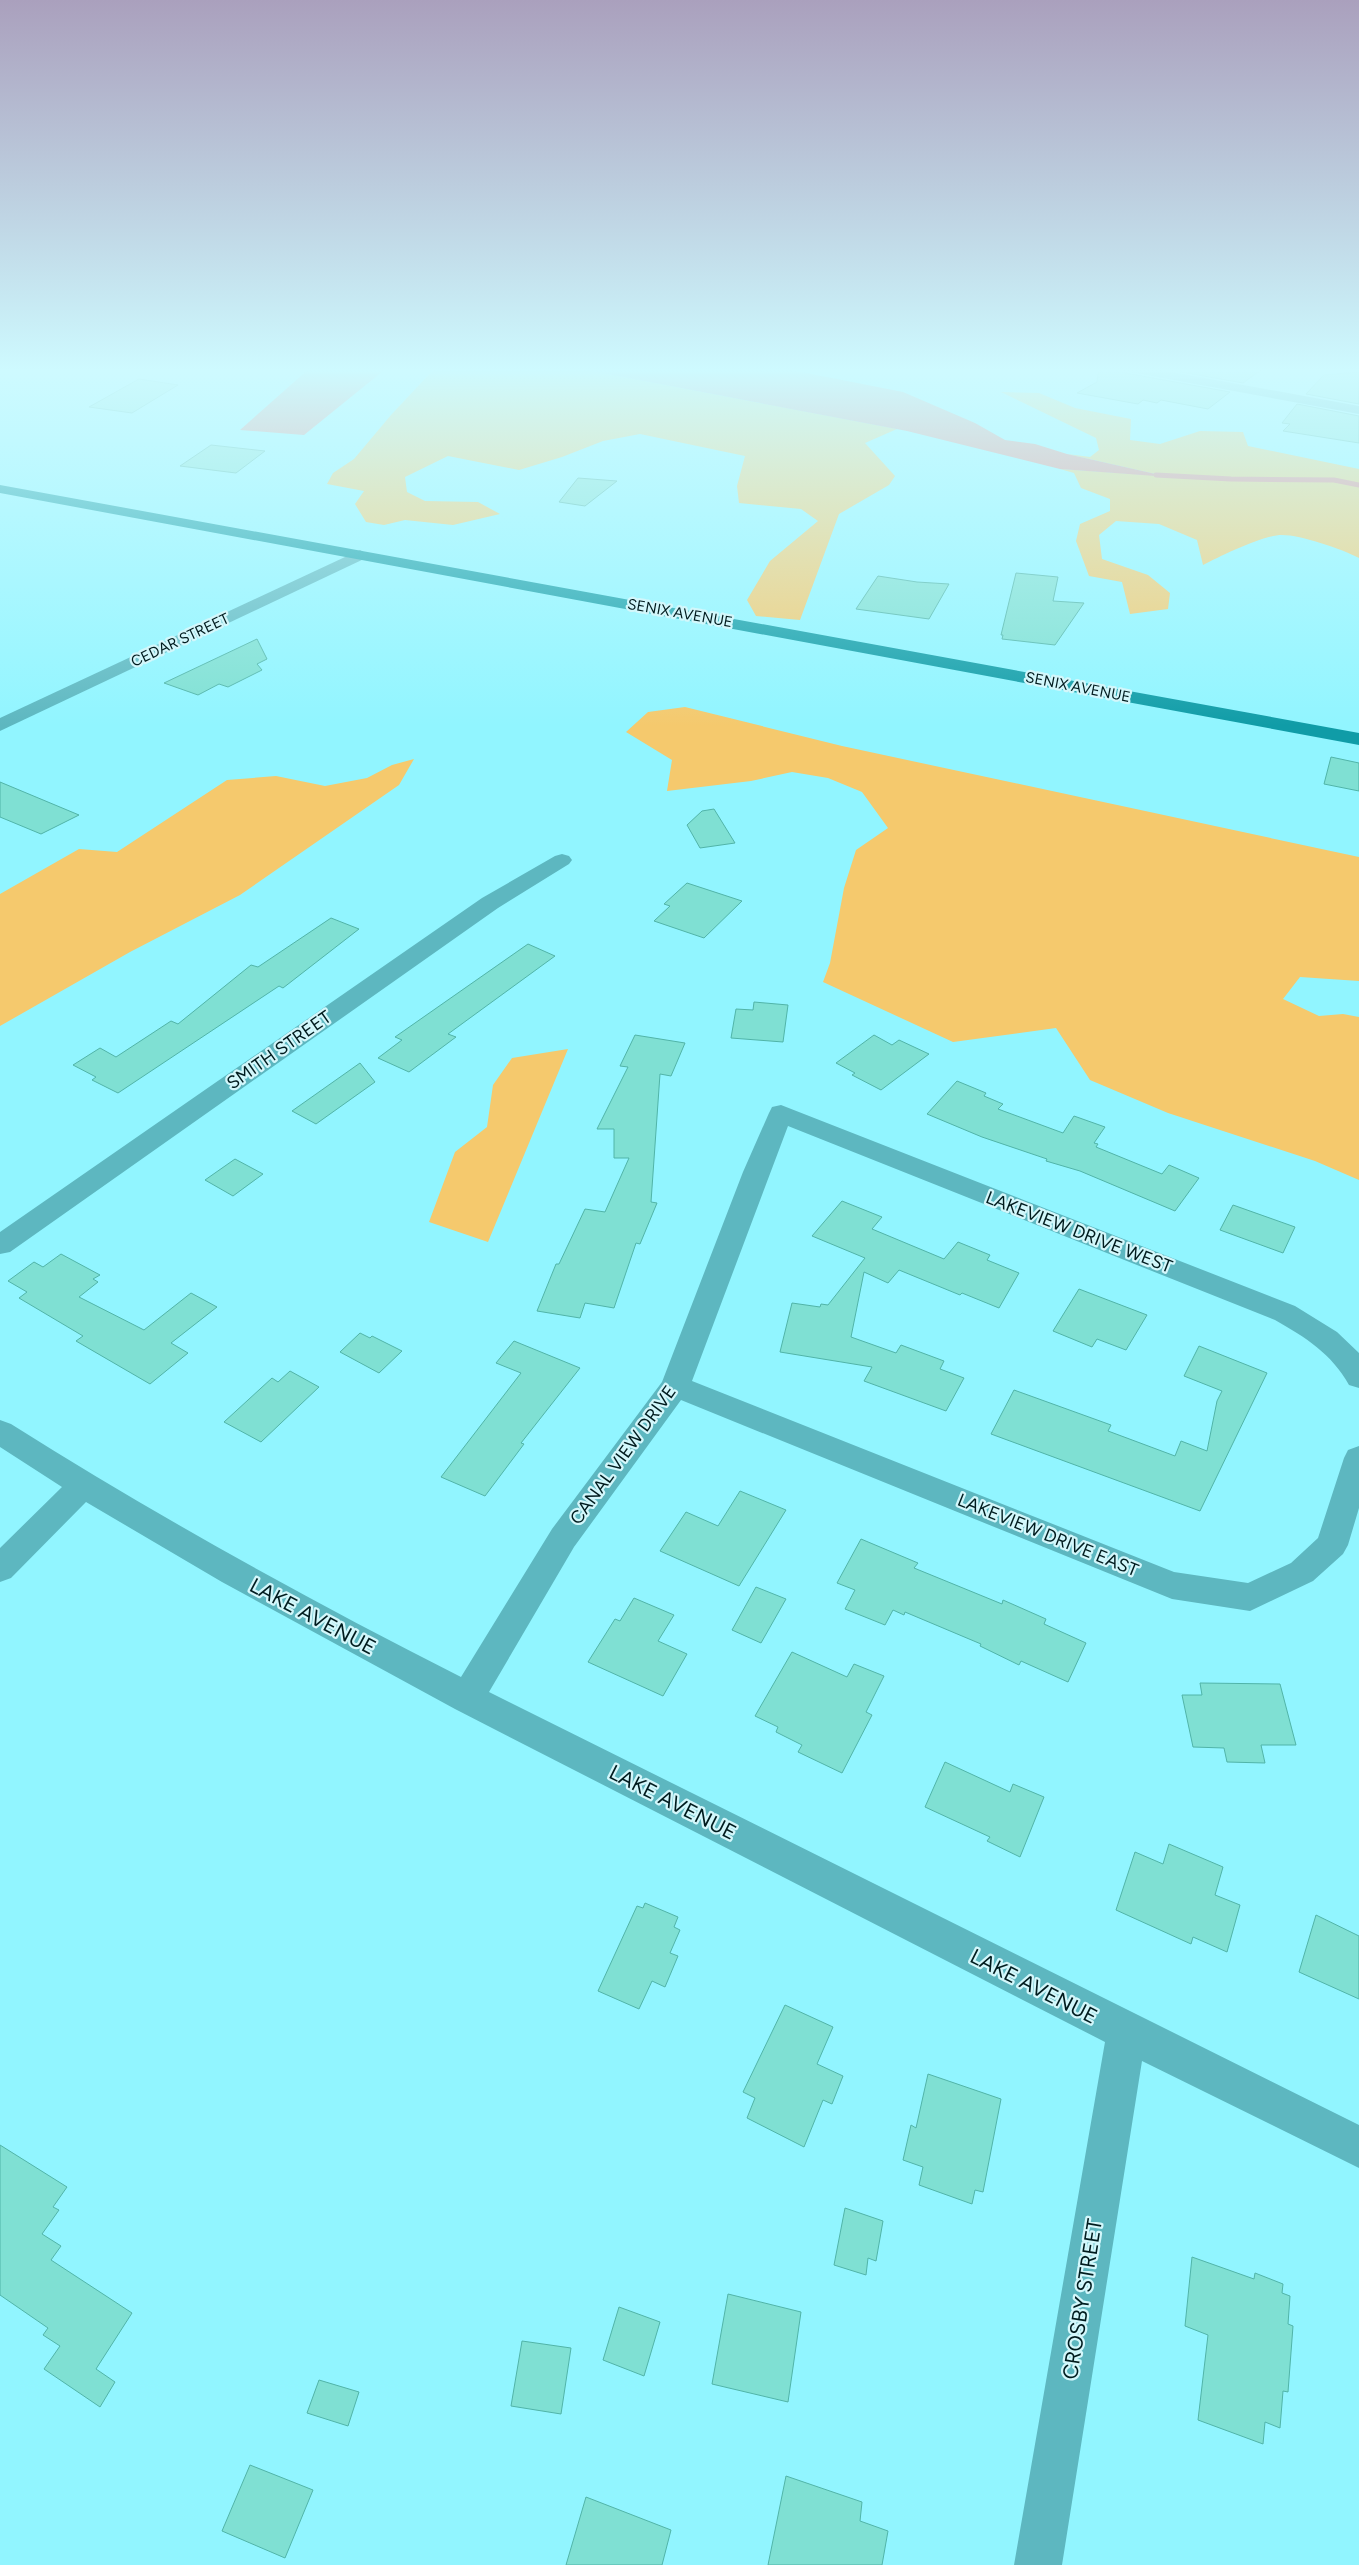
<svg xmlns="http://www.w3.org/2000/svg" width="1359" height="2565" viewBox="0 0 1359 2565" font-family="Figtree,sans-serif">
<rect width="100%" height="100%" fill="#91f5ff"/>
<g fill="#f5c96d">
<path d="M 436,367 L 571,367 L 897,429 L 865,443 L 895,476 L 889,485 L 839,514 L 800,620 L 756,616 L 747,600 L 770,561 L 818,521 L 801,509 L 739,503 L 737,486 L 745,456 L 640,434 L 603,441 L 562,457 L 519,470 L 448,456 L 405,477 L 407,492 L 425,501 L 478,502 L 500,514 L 453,525 L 405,520 L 384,525 L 366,522 L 355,504 L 364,491 L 327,484 L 333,473 L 354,459 L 391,415 Z"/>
<path d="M 1001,392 L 1039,393 L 1075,408 L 1131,419 L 1130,440 L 1160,444 L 1200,431 L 1243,432 L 1248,446 L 1359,469 L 1359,558 C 1342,549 1301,535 1282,535 C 1263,535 1221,556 1203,565 L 1197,540 L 1159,524 L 1116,521 L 1099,535 L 1102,559 L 1148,575 L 1170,593 L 1168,609 L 1130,614 L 1122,582 L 1089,576 L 1076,541 L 1080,524 L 1110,511 L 1110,499 L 1081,488 L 1074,473 L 1060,469 L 1164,476 L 1067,454 L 1090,457 L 1099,450 L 1096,438 Z"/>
<path d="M 685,707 L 842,746 L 1359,857 L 1359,981 L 1300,977 L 1283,999 L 1319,1016 L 1343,1014 L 1359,1017 L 1359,1180 L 1315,1161 L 1168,1113 L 1090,1080 L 1056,1028 L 953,1042 L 823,982 L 830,963 L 844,888 L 856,850 L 888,828 L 862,792 L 828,778 L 792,772 L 751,781 L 667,791 L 672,760 L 626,732 L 648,712 Z"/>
<path d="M 414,759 L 399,785 L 240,895 L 130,952 L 0,1026 L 0,894 L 79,849 L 117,852 L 227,780 L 276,776 L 325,786 L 367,778 L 392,765 Z"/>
<path d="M 568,1049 L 488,1242 L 429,1222 L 455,1152 L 487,1127 L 493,1085 L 512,1058 Z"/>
</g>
<g fill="#ee827c">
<path d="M 311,367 L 388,367 L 304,435 L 240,430 Z"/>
<path d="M 571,367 L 776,367 L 903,392 L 975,423 L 1005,440 L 1035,444 L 1067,454 L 1169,477 L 1060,469 L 907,431 Z"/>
</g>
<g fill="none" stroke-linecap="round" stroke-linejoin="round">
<path stroke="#ee827c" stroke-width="5" d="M 1156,475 L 1231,479 L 1334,480 L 1359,485"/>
</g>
<g fill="#7fe0d3" stroke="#51b4a8">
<path d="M 1099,367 L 1117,367 L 1125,373 L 1230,392 L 1208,409 L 1161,400 L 1157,403 L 1143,400 L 1138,404 L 1077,393 L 1097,382 Z"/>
<path d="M 1153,367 L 1265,367 L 1243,383 Z"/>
<path d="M 1359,372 L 1359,404 L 1306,394 L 1324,375 Z"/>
<path d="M 139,379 L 178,385 L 132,413 L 89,407 Z"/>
<path d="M 1297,404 L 1359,416 L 1359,443 L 1283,431 L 1290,424 L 1282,423 Z"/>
<path d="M 211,445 L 265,451 L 236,473 L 180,466 Z"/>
<path d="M 578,478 L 617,481 L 585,506 L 559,502 Z"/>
<path d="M 1016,573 L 1058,577 L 1053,601 L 1084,603 L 1055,645 L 1002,639 L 1003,635 L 1001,635 Z"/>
<path d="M 878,576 L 917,582 L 949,584 L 929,619 L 856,609 Z"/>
<path d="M 257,639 L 267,659 L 257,664 L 262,670 L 228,687 L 219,684 L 198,695 L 164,683 Z"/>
<path d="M 1331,757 L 1359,763 L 1359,791 L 1324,784 Z"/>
<path d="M 0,782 L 79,815 L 41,834 L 0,817 Z"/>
<path d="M 714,809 L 735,843 L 700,848 L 687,825 L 702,811 Z"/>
<path d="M 687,883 L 742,901 L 704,938 L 654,921 L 670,906 L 664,904 Z"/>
<path d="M 331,918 L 359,929 L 283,988 L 279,986 L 118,1093 L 92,1080 L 96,1077 L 73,1065 L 100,1048 L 116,1057 L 171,1021 L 178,1024 L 251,965 L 258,967 Z"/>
<path d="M 528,944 L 555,956 L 448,1034 L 456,1037 L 409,1072 L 378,1058 L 402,1040 L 395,1037 Z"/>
<path d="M 754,1002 L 788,1005 L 783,1042 L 731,1038 L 736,1009 L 753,1010 Z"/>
<path d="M 635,1035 L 685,1043 L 671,1076 L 660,1074 L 651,1202 L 657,1203 L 640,1244 L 636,1243 L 614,1308 L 585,1303 L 580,1318 L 537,1311 L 556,1264 L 559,1264 L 585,1209 L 605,1212 L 629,1158 L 614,1158 L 614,1129 L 597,1129 L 628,1067 L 620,1066 Z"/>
<path d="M 874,1035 L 892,1045 L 899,1040 L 929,1054 L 881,1090 L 852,1075 L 855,1073 L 836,1063 Z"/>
<path d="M 360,1063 L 375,1082 L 316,1124 L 292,1111 Z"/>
<path d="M 957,1081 L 986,1093 L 984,1096 L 1003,1104 L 998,1109 L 1063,1133 L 1074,1116 L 1105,1127 L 1094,1143 L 1098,1144 L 1096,1147 L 1162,1174 L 1169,1165 L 1199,1178 L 1175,1211 L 1080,1171 L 1046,1161 L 1047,1159 L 982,1137 L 927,1114 Z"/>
<path d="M 235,1159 L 263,1174 L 233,1196 L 205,1180 Z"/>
<path d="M 842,1201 L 882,1217 L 872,1229 L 944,1259 L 958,1242 L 990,1255 L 987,1260 L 1019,1273 L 999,1308 L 962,1293 L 960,1295 L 899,1270 L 888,1283 L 864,1272 L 851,1337 L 896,1353 L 901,1345 L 944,1361 L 940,1369 L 964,1378 L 946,1411 L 864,1381 L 872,1367 L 780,1352 L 792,1303 L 820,1307 L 821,1304 L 828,1305 L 865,1258 L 812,1236 Z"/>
<path d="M 1233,1205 L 1295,1227 L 1283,1253 L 1220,1230 Z"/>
<path d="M 61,1254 L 100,1275 L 93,1279 L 98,1282 L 79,1297 L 144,1330 L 191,1293 L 217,1307 L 171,1343 L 188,1353 L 150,1384 L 76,1341 L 83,1336 L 19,1298 L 27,1292 L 8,1281 L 34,1262 L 43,1267 Z"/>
<path d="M 1079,1289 L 1147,1315 L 1126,1350 L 1097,1339 L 1092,1347 L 1053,1331 Z"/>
<path d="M 360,1333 L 370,1338 L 372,1336 L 402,1351 L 379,1373 L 340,1352 Z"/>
<path d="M 514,1341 L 580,1368 L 521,1443 L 524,1444 L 485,1496 L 441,1477 L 521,1373 L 496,1363 Z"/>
<path d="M 1199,1346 L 1267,1373 L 1200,1511 L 991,1434 L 1014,1390 L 1111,1425 L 1108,1431 L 1175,1456 L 1181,1441 L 1207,1451 L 1217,1401 L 1222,1391 L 1184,1376 Z"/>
<path d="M 290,1371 L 319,1387 L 261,1442 L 224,1422 L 272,1378 L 278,1382 Z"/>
<path d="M 740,1491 L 786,1510 L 739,1586 L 660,1551 L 686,1512 L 718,1526 Z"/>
<path d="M 861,1539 L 918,1563 L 914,1568 L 1002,1604 L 1003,1600 L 1046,1619 L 1044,1624 L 1086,1643 L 1068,1682 L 1021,1661 L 1019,1665 L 980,1646 L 981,1644 L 905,1612 L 904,1615 L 893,1610 L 885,1625 L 845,1609 L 855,1590 L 837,1583 Z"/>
<path d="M 756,1587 L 786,1599 L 761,1643 L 732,1630 Z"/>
<path d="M 634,1598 L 674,1615 L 658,1641 L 687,1654 L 663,1696 L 588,1662 L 615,1619 L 620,1621 Z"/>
<path d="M 792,1652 L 847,1677 L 854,1664 L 884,1676 L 866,1712 L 872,1715 L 842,1773 L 798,1752 L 802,1745 L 776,1732 L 778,1727 L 755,1716 Z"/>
<path d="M 1200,1683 L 1280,1684 L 1296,1745 L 1261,1745 L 1265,1763 L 1227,1762 L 1224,1748 L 1193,1747 L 1182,1695 L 1202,1695 Z"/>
<path d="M 945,1762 L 1010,1792 L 1013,1784 L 1044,1797 L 1020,1857 L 987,1841 L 990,1837 L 925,1807 Z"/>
<path d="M 1169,1844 L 1223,1867 L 1215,1895 L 1240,1905 L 1227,1952 L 1193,1937 L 1191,1944 L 1116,1910 L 1135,1852 L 1163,1864 Z"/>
<path d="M 645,1903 L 678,1917 L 674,1927 L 680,1930 L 670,1953 L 678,1956 L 665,1987 L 652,1981 L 639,2009 L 598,1991 L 637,1906 L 643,1908 Z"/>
<path d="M 1316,1915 L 1359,1936 L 1359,1999 L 1299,1972 Z"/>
<path d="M 785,2005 L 833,2027 L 817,2064 L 843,2076 L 832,2104 L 823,2100 L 804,2147 L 747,2118 L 755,2098 L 743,2092 Z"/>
<path d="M 928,2074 L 1001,2099 L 983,2192 L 975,2190 L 972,2204 L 919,2185 L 923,2167 L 903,2160 L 911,2125 L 916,2128 Z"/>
<path d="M 0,2145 L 67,2187 L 53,2207 L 59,2210 L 42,2234 L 61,2246 L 51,2260 L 132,2313 L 96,2369 L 115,2382 L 100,2407 L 44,2369 L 60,2346 L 43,2335 L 48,2328 L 0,2295 Z"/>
<path d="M 845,2208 L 883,2221 L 876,2261 L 868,2258 L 866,2275 L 834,2265 Z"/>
<path d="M 1192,2257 L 1254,2279 L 1255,2273 L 1283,2284 L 1282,2293 L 1290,2296 L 1288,2324 L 1293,2326 L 1288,2392 L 1283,2391 L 1280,2428 L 1265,2422 L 1263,2444 L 1198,2420 L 1208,2335 L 1185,2326 Z"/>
<path d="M 728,2294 L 801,2312 L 788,2402 L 712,2384 Z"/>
<path d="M 619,2307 L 660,2322 L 644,2376 L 603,2360 Z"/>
<path d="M 522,2341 L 571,2348 L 561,2414 L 511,2406 Z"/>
<path d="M 319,2380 L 359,2392 L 348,2426 L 307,2413 Z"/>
<path d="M 250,2465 L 313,2490 L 285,2558 L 222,2531 Z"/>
<path d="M 786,2476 L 862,2502 L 860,2521 L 888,2531 L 882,2565 L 768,2565 Z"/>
<path d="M 586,2497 L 671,2530 L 662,2565 L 566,2565 Z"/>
</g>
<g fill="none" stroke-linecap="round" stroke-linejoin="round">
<g fill="#5db7c0" fill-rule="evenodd">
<path d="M 1119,367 L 1144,367 L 1359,406 L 1359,414 L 1125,371 Z"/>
<path d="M 360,550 L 368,555 L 366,558 L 0,731 L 0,718 Z"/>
<path d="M 562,854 L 569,856 L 572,860 L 569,864 L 498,908 L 10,1252 L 0,1254 L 0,1232 L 482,898 L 555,856 Z"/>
<path d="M 781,1105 L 1295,1306 L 1337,1332 L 1359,1353 L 1359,1388 L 1349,1385 C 1332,1354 1305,1337 1275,1320 L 788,1126 L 692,1381 L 1174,1572 L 1248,1583 L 1291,1563 L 1318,1538 L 1344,1458 L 1348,1450 L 1359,1446 L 1359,1508 L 1348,1545 L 1343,1554 L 1313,1581 L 1250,1611 L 1172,1599 L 681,1400 L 574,1547 L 489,1692 L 1359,2125 L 1359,2168 L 1142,2061 L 1062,2565 L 1014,2565 L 1105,2042 L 455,1709 L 222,1582 L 86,1502 L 11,1578 L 0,1582 L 0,1548 L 62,1487 L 0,1447 L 0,1420 L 11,1424 C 157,1516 307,1599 461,1677 L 552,1529 L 662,1382 L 743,1172 L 769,1113 L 772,1107 Z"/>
</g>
<path fill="#109ca7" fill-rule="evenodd" d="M 0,485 L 1359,733 L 1359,745 L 0,493 Z"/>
</g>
<linearGradient id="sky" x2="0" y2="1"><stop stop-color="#aaa0bd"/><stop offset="0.51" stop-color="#cefaff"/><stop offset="1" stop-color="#cefaff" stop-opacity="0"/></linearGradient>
<rect width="1359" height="726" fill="url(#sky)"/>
<g text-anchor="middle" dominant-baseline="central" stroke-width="4.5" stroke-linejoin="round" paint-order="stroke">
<g font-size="15" fill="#001b1e" stroke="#d3f7fb">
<text transform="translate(680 613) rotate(10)">SENIX AVENUE</text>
<text transform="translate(180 640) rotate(-25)">CEDAR STREET</text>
<text transform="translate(1078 687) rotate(11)">SENIX AVENUE</text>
</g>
<g font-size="18" fill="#001b1e" stroke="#d3f7fb">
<text transform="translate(279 1050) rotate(-35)">SMITH STREET</text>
<text transform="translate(1079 1232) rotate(21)">LAKEVIEW DRIVE WEST</text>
<text transform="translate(623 1455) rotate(-54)">CANAL VIEW DRIVE</text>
<text transform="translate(1048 1535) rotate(22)">LAKEVIEW DRIVE EAST</text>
</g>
<g font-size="21" fill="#001b1e" stroke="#d3f7fb">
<text transform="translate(313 1616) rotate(28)">LAKE AVENUE</text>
<text transform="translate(673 1802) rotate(27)">LAKE AVENUE</text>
<text transform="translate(1034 1986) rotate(27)">LAKE AVENUE</text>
<text transform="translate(1082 2299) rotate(-81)">CROSBY STREET</text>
</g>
</g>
</svg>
